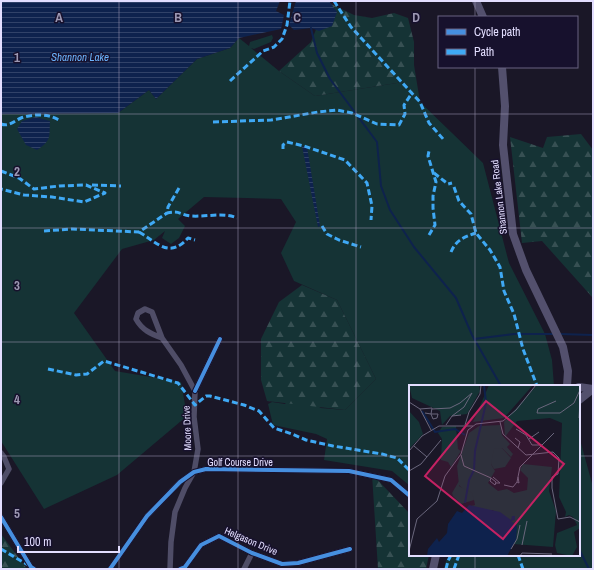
<svg xmlns="http://www.w3.org/2000/svg" width="594" height="570" viewBox="0 0 594 570" font-family="'Archivo Narrow',sans-serif">
<defs>
<pattern id="forest-firs" width="22" height="20" patternUnits="userSpaceOnUse"><rect width="22" height="20" fill="#153335"/><path d="M5 1l3.5 6h-7zM16 11l3.5 6h-7z" fill="#375053"/></pattern>
<pattern id="water-rules" width="6" height="5" patternUnits="userSpaceOnUse"><rect width="6" height="5" fill="#0e224d"/><path d="M0 2.5h6" fill="none" stroke="#314268"/></pattern>
</defs>
<rect width="100%" height="100%" fill="#1a1727"/>
<g fill="#153335">
<path d="M 272,35 L 273,38 L 271,42 L 254,49 L 251,48 L 279,71 L 315,96 L 403,82 L 420,102 L 483,163 L 509,263 L 545,334 L 552,360 L 554,386 L 410,386 L 410,486 L 392,471 L 324,460 L 327,439 L 316,434 L 273,425 L 268,404 L 272,402 L 285,404 L 288,400 L 312,403 L 321,408 L 345,410 L 376,379 L 337,300 L 294,281 L 281,253 L 296,222 L 281,199 L 204,197 L 178,219 L 185,226 L 179,238 L 171,244 L 162,238 L 165,231 L 154,240 L 122,249 L 74,313 L 115,371 L 181,382 L 187,416 L 117,475 L 44,509 L 1,441 L 1,114 L 118,113 L 149,90 L 156,99 L 197,59 L 230,48 L 239,38 L 249,46 L 250,42 Z"/>
<path d="M 579,436 L 593,487 L 593,569 L 444,569 L 446,561 L 449,555 L 579,555 Z"/>
</g>
<g fill="url(#forest-firs)">
<path d="M 327,2 L 354,15 L 372,18 L 394,13 L 408,18 L 414,42 L 414,65 L 420,102 L 403,82 L 315,96 L 279,71 L 311,42 Z"/>
<path d="M 581,134 L 593,150 L 593,298 L 542,241 L 522,243 L 510,137 L 543,148 L 547,137 Z"/>
<path d="M 302,285 L 337,300 L 376,379 L 345,410 L 267,401 L 261,380 L 261,339 L 279,302 Z"/>
<path d="M 372,474 L 410,514 L 410,555 L 429,555 L 426,569 L 378,569 Z"/>
<path d="M 1,533 L 1,534 L 27,569 L 1,569 Z"/>
</g>
<g fill="url(#water-rules)">
<path d="M 1,1 L 280,1 L 276,11 L 284,15 L 281,29 L 239,38 L 230,48 L 197,59 L 156,99 L 149,90 L 118,113 L 1,114 Z"/>
<path d="M 296,1 L 329,1 L 337,12 L 332,26 L 319,31 L 311,28 L 294,30 L 289,25 Z"/>
<path d="M 36,117 L 50,121 C 49,137 52,140 37,150 L 26,145 L 17,129 L 22,121 Z"/>
<path d="M 302,146 L 307,147 L 320,226 L 318,227 Z"/>
</g>
<g fill="none" stroke-linecap="round" stroke-linejoin="round">
<g stroke="#0e224d" stroke-width="2">
<path d="M 311,28 L 317,53 L 330,79 L 377,142 L 381,186 L 390,210 L 414,247 L 456,298 L 472,335 L 501,386"/>
<path d="M 560,334 L 593,335"/>
<path d="M 474,339 L 514,334 L 554,334"/>
<path d="M 579,549 L 589,569"/>
</g>
<g stroke="#4f4d67" stroke-width="5.5">
<path d="M 162,338 C 151,334 142,330 136,319 L 138,313 L 145,309 L 152,312 L 162,338 L 181,365 L 195,391 L 194,417 L 198,449 L 194,472 L 185,488 L 175,512 L 171,542 L 170,569"/>
<path d="M 195,391 L 220,339"/>
<path d="M 1,453 L 4,457 L 9,469 L 1,483"/>
<path d="M 1,517 L 31,567 L 34,569"/>
<path d="M 110,569 L 147,516 L 180,482 L 194,472 L 206,469 L 349,471 L 391,480 L 410,496"/>
<path d="M 180,569 L 185,567 L 201,545 L 219,536 L 252,553 L 282,564 L 298,563 L 350,549"/>
<path d="M 244,569 L 252,553"/>
</g>
<g stroke="#53506d" stroke-width="8">
<path d="M 476,1 L 483,17"/>
<path d="M 502,67 L 505,106 L 503,145 L 513,234 L 526,270 L 563,347 L 568,371 L 567,386"/>
<path d="M 579,387 L 593,389"/>
<path d="M 579,400 L 593,389"/>
<path d="M 433,569 L 436,555"/>
</g>
<g stroke="#3fa9f5" stroke-width="3" stroke-dasharray="6 3" stroke-linecap="butt">
<path d="M 334,1 L 351,27 L 420,102 L 429,123 L 444,140"/>
<path d="M 230,81 L 263,51 L 274,47 L 282,39 L 287,25 L 290,1"/>
<path d="M 213,122 L 271,120 L 318,112 L 337,110 L 352,113 L 377,124 L 399,125 L 405,114 L 404,105 L 412,93"/>
<path d="M 1,124 C 9,127 14,121 21,118 C 29,115 41,114 49,116 C 53,117 57,119 61,121"/>
<path d="M 283,149 L 283,145 L 287,142 L 304,146 L 345,160 L 367,183 L 372,206 L 371,220"/>
<path d="M 1,171 L 19,178 L 34,189 L 59,186 L 86,185 L 105,193 L 84,202 L 52,197 L 24,195 L 1,189"/>
<path d="M 434,173 L 448,184 L 452,183"/>
<path d="M 92,185 L 121,186"/>
<path d="M 454,187 L 459,201 L 471,214 L 476,233 L 490,250 L 500,267 L 504,291 L 514,314 L 523,349 L 537,386"/>
<path d="M 179,188 L 168,207 L 167,213 C 180,210 180,215 191,216 C 207,217 223,212 237,218"/>
<path d="M 322,226 L 327,234 L 339,240 L 361,247"/>
<path d="M 44,231 L 72,229 L 139,232 L 167,213"/>
<path d="M 139,232 C 158,243 169,259 188,238 L 195,240"/>
<path d="M 429,235 L 435,225 L 433,208 L 433,196 L 436,182 L 428,156 L 429,151"/>
<path d="M 451,252 C 456,240 464,237 476,233"/>
<path d="M 48,369 L 76,375 L 87,374 L 104,361 L 178,383 L 195,405 L 206,396 L 210,396 L 244,405 L 259,411 L 274,428 L 292,434 L 306,440 L 333,446 L 382,454 L 397,458 L 410,471"/>
<path d="M 1,549 L 28,565"/>
<path d="M 518,555 L 523,569"/>
<path d="M 446,569 L 448,561 L 451,555"/>
<path d="M 454,569 L 459,555"/>
</g>
<g stroke="#17112d" stroke-width="6">
<g id="cycleway">
<path d="M 195,391 L 220,339"/>
<path d="M 1,517 L 31,567 L 34,569"/>
<path d="M 110,569 L 147,516 L 180,482 L 194,472 L 206,469 L 349,471 L 391,480 L 410,496"/>
<path d="M 180,569 L 185,567 L 201,545 L 219,536 L 252,553 L 282,564 L 298,563 L 350,549"/>
</g>
</g>
<use href="#cycleway" stroke="#468fdf" stroke-width="4"/>
</g>
<path fill="none" stroke="#9d98b3" stroke-width="1" stroke-opacity="0.55" d="M 119,1 L 119,569M 238,1 L 238,569M 356,1 L 356,569M 475,1 L 475,17M 475,67 L 475,386M 1,114 L 593,114M 1,228 L 593,228M 1,342 L 593,342M 1,456 L 410,456M 579,456 L 593,456M 475,555 L 475,569"/>
<g text-anchor="middle" dominant-baseline="central" stroke-width="3" stroke-linejoin="round" paint-order="stroke">
<g font-size="10" fill="#e3deff" stroke="#17112d">
<text transform="translate(499 197) rotate(-97)">Shannon Lake Road</text>
<text transform="translate(187 428) rotate(-92)">Moore Drive</text>
<text x="240" y="462">Golf Course Drive</text>
<text transform="translate(251 541) rotate(23)">Helgason Drive</text>
</g>
<g font-size="11" font-style="italic" fill="#6cb5ff" stroke="#17112d">
<text x="80" y="57">Shannon Lake</text>
</g>
</g>
<g transform="translate(409 385)">
<rect width="171" height="171" fill="#1a1727"/>
<path d="M 80,0 L 124,0 L 95,33 L 64,37 ZM 0,26 L 10,37 L 14,49 L 0,64 ZM 91,40 L 93,50 L 101,59 L 98,62 L 104,69 L 102,72 L 93,63 L 82,79 L 86,86 L 79,98 L 89,106 L 98,104 L 105,108 L 118,105 L 119,93 L 111,85 L 114,79 L 143,82 L 140,106 L 147,126 L 144,162 L 104,159 L 84,125 L 75,126 L 62,121 L 66,120 L 65,115 L 50,100 L 48,81 L 60,48 L 70,41 Z" fill="#153335"/>
<path d="M 0,0 L 70,0 L 71,6 L 58,29 L 41,31 L 33,40 L 31,26 L 3,13 ZM 128,0 L 171,0 L 171,143 L 165,147 L 168,162 L 163,171 L 148,168 L 146,160 L 148,148 L 168,140 L 164,132 L 160,130 L 156,132 L 157,127 L 150,112 L 153,38 L 141,33 L 108,36 L 96,52 L 95,37 ZM 47,41 L 49,64 L 52,66 L 42,82 L 39,77 L 32,75 L 33,54 L 29,48 L 33,42 ZM 93,63 L 102,73 L 96,82 L 85,84 L 82,79 L 85,64 ZM 50,96 L 50,101 L 63,108 L 65,115 L 52,119 L 44,111 L 43,108 Z" fill="#153335"/>
<path d="M 60,120 L 91,127 L 102,135 L 103,131 L 106,131 L 106,135 L 102,136 L 108,141 L 107,155 L 98,171 L 18,171 L 19,164 L 28,153 L 30,157 L 38,148 L 39,139 L 48,126 L 53,128 Z" fill="#0e224d"/>
<path fill="none" stroke="#0e224d" stroke-width="2" d="M 13,26 L 26,47 L 46,44 L 56,50M 56,118 L 60,95 L 65,85 L 66,66 L 77,18 L 75,0"/>
<path fill="none" stroke="#6a677d" stroke-width="1" d="M 147,16 L 129,24 L 128,28 L 151,28 L 165,18 L 171,5M 0,17 L 11,24 L 22,45M 11,24 L 23,23 L 22,29 L 29,29 L 28,33 L 24,34 L 22,29 L 16,28M 23,24 L 41,23 L 51,18 L 63,8 L 55,22 L 43,31M 170,33 L 171,16M 91,37 L 94,49 L 117,70 L 144,67 L 150,73 L 149,89 L 143,92 L 143,103 L 149,134 L 161,132 L 171,137M 37,40 L 43,31 L 52,30M 56,40 L 60,27 L 71,9 L 72,0M 107,44 L 117,50 L 123,60 L 133,60M 106,53 L 111,57 L 109,63M 120,54 L 130,47M 5,61 L 18,72M 0,66 L 13,51 L 30,41 L 64,41M 52,70 L 55,81 L 82,93 L 87,97 L 86,100 L 81,96 L 82,93M 0,86 L 12,79 L 32,55M 84,92 L 91,98 L 87,98M 109,92 L 110,98 L 108,97 L 111,82 L 145,48M 95,100 L 104,102 L 108,97M 113,160 L 118,136M 102,164 L 108,154 L 111,140M 0,166 L 8,134 L 28,116 L 36,91 L 52,69 L 59,45 L 67,39 L 94,36 L 107,25 L 127,0M 111,171 L 113,168 L 143,169"/>
<path fill="#c42263" fill-opacity="0.15" stroke="#c42263" stroke-width="2" d="M 77,16 L 155,79 L 94,154 L 16,91 Z"/>
<rect width="171" height="171" fill="none" stroke="#e3deff" stroke-width="2"/>
</g>
<g font-size="13" text-anchor="middle" font-weight="bold" fill="#9d98b3" stroke="#17112d" stroke-width="3" stroke-linejoin="round" paint-order="stroke">
<text x="59" y="22">A</text>
<text x="178" y="22">B</text>
<text x="297" y="22">C</text>
<text x="416" y="22">D</text>
<text x="17" y="62">1</text>
<text x="17" y="176">2</text>
<text x="17" y="290">3</text>
<text x="17" y="404">4</text>
<text x="17" y="518">5</text>
</g>
<rect width="594" height="570" fill="none" stroke="#e3deff" stroke-width="4"/>
<rect x="438" y="16" width="140" height="52" fill="#17112d" stroke="#696381"/>
<rect x="446" y="29" width="20" height="6" fill="#468fdf" stroke="#696381"/>
<text x="474" y="36" font-size="12" fill="#e3deff">Cycle path</text>
<rect x="446" y="49" width="20" height="6" fill="#3fa9f5" stroke="#696381"/>
<text x="474" y="56" font-size="12" fill="#e3deff">Path</text>
<path d="M18 546v6h101v-6" fill="none" stroke="#e3deff" stroke-width="2"/>
<text x="24" y="546" font-size="12" fill="#e3deff" stroke="#17112d" stroke-width="3" paint-order="stroke">100 m</text>
</svg>
